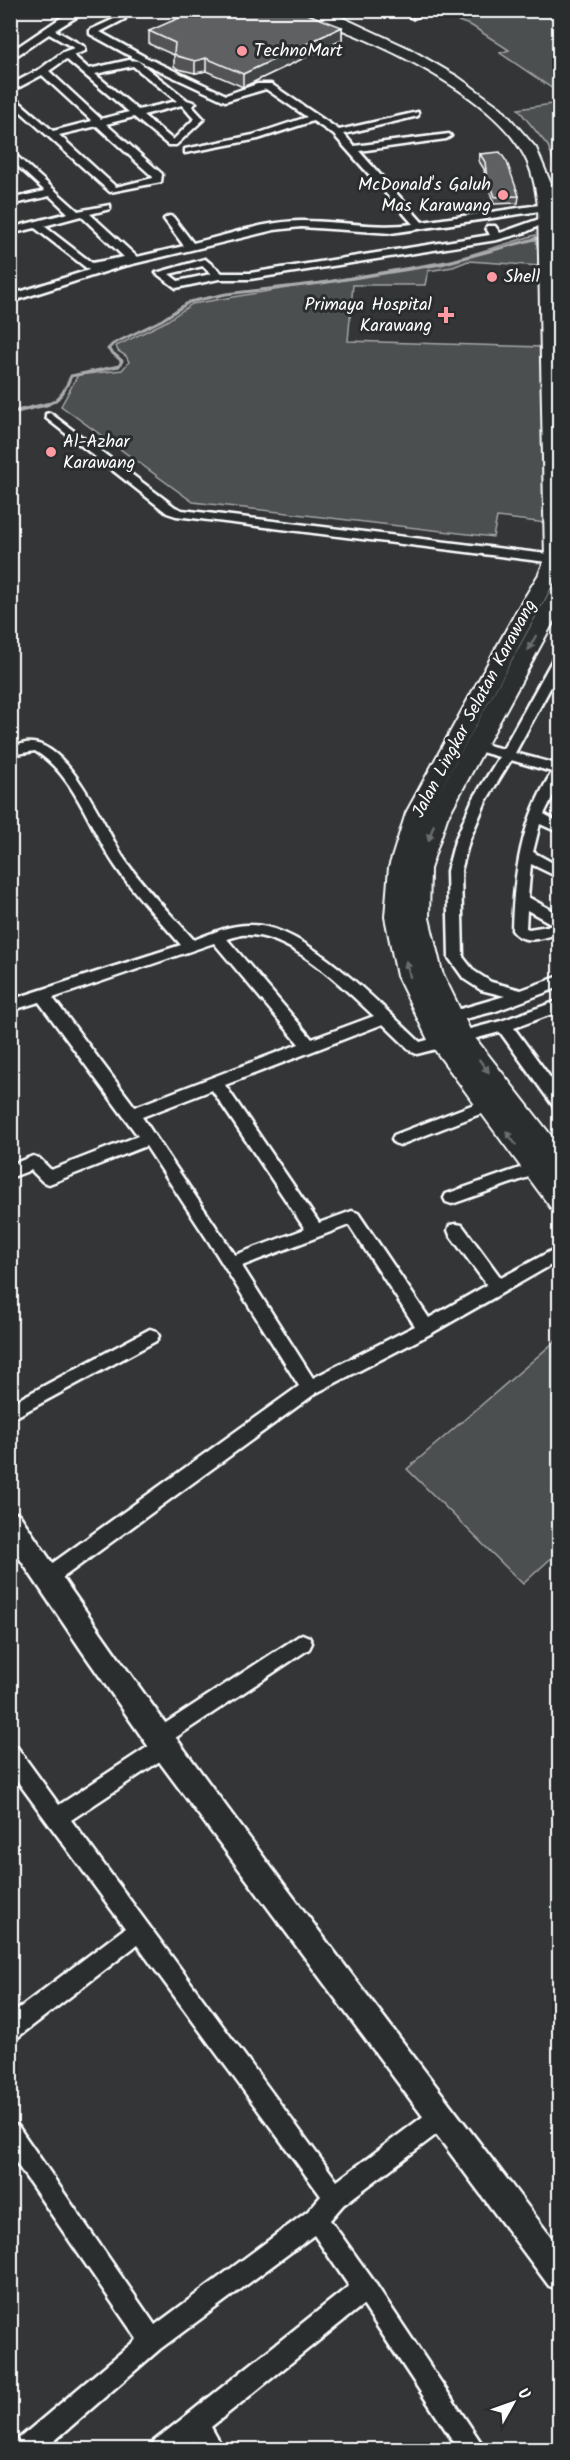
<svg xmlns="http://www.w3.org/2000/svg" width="570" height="2460" viewBox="0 0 570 2460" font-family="Kalam,sans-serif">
<rect width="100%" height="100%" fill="#333536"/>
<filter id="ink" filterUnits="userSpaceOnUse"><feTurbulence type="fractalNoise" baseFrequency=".0167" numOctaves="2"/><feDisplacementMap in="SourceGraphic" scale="12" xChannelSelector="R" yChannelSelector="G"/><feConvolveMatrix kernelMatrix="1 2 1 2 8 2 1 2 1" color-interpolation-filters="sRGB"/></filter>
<g filter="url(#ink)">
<g fill="#4c4f50" stroke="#a6a7a8" stroke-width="1.5">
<path d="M 553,10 L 559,15 L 559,29 L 555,30 L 559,35 L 559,93 L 500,53 L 509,50 L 472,26 L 458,21 L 479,11 Z"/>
<path d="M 559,103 L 560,103 L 559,175 L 548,146 L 518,109 Z"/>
<path d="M 535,235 L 541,266 L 468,261 L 453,267 L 428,271 L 425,285 L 353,285 L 348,341 L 542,347 L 546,523 L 497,517 L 493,537 L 193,502 L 61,406 L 78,375 L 122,370 L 129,362 L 126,356 L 118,351 L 116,346 L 165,322 L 192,304 L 453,260 Z"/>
<path d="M 559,1338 L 559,1551 L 523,1584 L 407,1469 Z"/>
</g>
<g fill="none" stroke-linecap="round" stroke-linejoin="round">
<g stroke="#abacad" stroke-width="3">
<path d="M 550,236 L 560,235"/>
<path d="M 42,406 C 60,402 64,392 71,376 L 119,366 L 122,361 L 108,349 L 113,344 L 162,320 L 189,302 L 226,294 L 322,283 L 441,264 L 542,237"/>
</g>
<path stroke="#abacad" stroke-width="4" d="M 10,413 L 48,404"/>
<g stroke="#fff" stroke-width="5">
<g id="street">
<path d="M 52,10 L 69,13 L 88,10 L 55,30 L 85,47 L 85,51 L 73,55 L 89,69 L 129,60 L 138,61 L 187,100 L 196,103 L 192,106 L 204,119 L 176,145 L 168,145 L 134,117 L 106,124 L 162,174 L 161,182 L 110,192 L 10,102 L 10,94 L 53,131 L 92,121 L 42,75 L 10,92 L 10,85 L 40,69 L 63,52 L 74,48 L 49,34 L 10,60 L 10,52 L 62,17 ZM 66,59 L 129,112 L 101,119 L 49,71 ZM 133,66 L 177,101 L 138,110 L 95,74 ZM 182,105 L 194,119 L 173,140 L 143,115 ZM 97,126 L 153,177 L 153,178 L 116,187 L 59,135 Z"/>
<path d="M 99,10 L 111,10 L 125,19 L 100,32 L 147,58 L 226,95 L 257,84 L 271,84 L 339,130 L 418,112 L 418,116 L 344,134 L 354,146 L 449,134 L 451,136 L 446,139 L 359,151 L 422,222 L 560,202 L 560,208 L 391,233 L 301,227 L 274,230 L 120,267 L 10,302 L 10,295 L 89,270 L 35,228 L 10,234 L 10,228 L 68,213 L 50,196 L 10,205 L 10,199 L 45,191 L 10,159 L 10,150 L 78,211 L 110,205 L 110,209 L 90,214 L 137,257 L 184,246 L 164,219 L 169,216 L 173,217 L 193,243 C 228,235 266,221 302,221 C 339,221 376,229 413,224 L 334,135 L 313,121 L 258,139 L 185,153 L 185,149 L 253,135 L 307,117 L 266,89 L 225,101 L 141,62 L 90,34 L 90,30 L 114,19 ZM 81,216 L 124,257 L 92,263 L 44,226 Z"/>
<path d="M 542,218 L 551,220 L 526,232 L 497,240 L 250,279 L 219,279 L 176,288 L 156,273 L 205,259 L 222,273 L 250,273 L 490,235 L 486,228 L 487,226 L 495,226 L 500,233 ZM 203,266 L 211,274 L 178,281 L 169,274 Z"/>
<path d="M 50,413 L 175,507 L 182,510 L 555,555 L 559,556 L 560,561 L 555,563 L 176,516 L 167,513 L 46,418 L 46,414 Z"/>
<path d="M 560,653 L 560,670 L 515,753 L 560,765 L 560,782 L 544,814 L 560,823 L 560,833 L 540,824 L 533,852 L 560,867 L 560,878 L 531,864 L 528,897 L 560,915 L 560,933 C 544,938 523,946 512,930 C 514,873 521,822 552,772 L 511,760 L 486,801 L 469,841 L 461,871 L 463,957 L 474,971 L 491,982 L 521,990 L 560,976 L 560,987 L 496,1011 L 441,1025 L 436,1024 L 433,1020 L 436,1016 L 505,996 L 481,990 L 464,979 L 449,958 L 447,871 L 455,841 L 472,801 L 499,757 L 471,749 L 469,746 L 476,742 L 503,749 L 554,657 ZM 527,910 L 554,925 L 529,929 L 526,928 Z"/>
<path d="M 26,743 C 69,738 105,830 125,860 C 145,889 171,914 194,940 C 212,933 231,924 251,925 C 306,925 381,1006 420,1042 L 501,1021 L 560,1000 L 560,1011 L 514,1028 L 560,1091 L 560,1109 L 554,1107 L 500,1032 L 417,1054 L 412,1052 L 383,1024 L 225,1085 L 319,1223 L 352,1211 L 358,1213 L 429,1318 L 487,1285 L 450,1235 L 448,1230 L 450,1225 L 456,1224 L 462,1225 L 501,1278 L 560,1246 L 560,1260 L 432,1333 L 316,1393 L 54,1584 L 47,1586 L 40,1584 L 38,1578 L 40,1572 L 299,1386 L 209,1242 L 146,1146 L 49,1184 L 43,1182 L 31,1170 L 10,1178 L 10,1165 L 33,1156 L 39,1158 L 51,1170 L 138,1136 L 39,1002 L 10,1011 L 10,1000 L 181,945 C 159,919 135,895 116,867 C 90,830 75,775 35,751 L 10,755 L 10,747 ZM 241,935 C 289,931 341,986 374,1016 L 312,1039 L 227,939 ZM 214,943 L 299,1044 L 135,1107 L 53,998 ZM 212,1090 L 305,1229 L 235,1255 L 142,1117 ZM 349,1225 L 415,1326 L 313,1378 L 242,1266 Z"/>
<path d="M 487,1099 L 493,1101 L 495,1105 L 493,1109 L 400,1145 L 394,1143 L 392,1139 L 394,1135 Z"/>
<path d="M 534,1163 L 540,1165 L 542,1169 L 540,1173 L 452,1204 L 446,1202 L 444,1198 L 446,1194 Z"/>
<path d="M 150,1329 L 156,1331 L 159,1336 L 156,1341 L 10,1420 L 10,1404 Z"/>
<path d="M 302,1634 L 309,1637 L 312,1643 L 309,1649 L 172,1740 L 175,1747 L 172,1753 L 71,1820 L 337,2181 L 433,2109 L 441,2106 L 449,2109 L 452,2117 L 449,2125 L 343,2205 L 330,2220 L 373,2280 L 486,2450 L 459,2450 L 363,2305 L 211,2427 L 224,2450 L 198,2450 L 193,2441 L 183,2450 L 151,2450 L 154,2441 L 187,2415 L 349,2286 L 314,2235 L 160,2349 L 44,2450 L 13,2450 L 16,2441 L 137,2339 L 10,2154 L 10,2123 L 18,2126 L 155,2325 L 308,2211 L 321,2196 L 137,1945 L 18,2037 L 10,2040 L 10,2015 L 125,1928 L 10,1771 L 10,1745 L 17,1747 L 59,1805 L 152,1744 L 149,1738 L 152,1732 Z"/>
</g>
</g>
<g stroke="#fff" stroke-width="5">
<path id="secondary" d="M 10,1511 L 19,1514 C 189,1766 376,2006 560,2249 L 560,2290 L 549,2286 L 155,1756 L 82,1651 L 10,1544 Z"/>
</g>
<g stroke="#fff" stroke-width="4">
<path id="primary" d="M 307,10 L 326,10 L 408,48 L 458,77 L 501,108 L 536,148 L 551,184 L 554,207 L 560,394 L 560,572 L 427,814 L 550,591 L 553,587 L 560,585 L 560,610 L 447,818 L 430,869 L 429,918 L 442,972 L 472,1034 L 560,1147 L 560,1175 L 553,1173 L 560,1182 L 560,1211 L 551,1208 L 429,1042 L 397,976 L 385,917 L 389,867 L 406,813 L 517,610 L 539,574 L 545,559 L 538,207 C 536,187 532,167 521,150 C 493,103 418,63 369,41 C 352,33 320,23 307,10 Z"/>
</g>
<use href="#street" fill="#2a2d2e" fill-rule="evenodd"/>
<use href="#secondary" fill="#2a2d2e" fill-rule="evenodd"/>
<use href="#primary" fill="#2a2d2e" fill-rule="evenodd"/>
</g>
<g fill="#525354" stroke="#fff" stroke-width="1.5">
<path d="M 389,10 L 433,10 L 413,20 Z"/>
<path d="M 342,27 L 342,40 L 243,87 L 206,71 L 195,73 L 178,69 L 174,66 L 174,55 L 149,44 L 149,31 Z"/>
<path d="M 480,154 L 519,196 L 518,203 L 494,204 L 488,186 L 486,186 L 484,169 L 479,161 Z"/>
</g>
<g fill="#424445" stroke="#fff" stroke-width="1.5">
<path d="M 414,10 L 433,10 L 413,20 Z"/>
<path d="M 342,27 L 342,40 L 243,87 L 243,74 Z"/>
<path d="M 206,58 L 206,71 L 195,73 L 195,61 Z"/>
</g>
<g fill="#5f6162" stroke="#fff" stroke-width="1.5">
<path d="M 197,10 L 297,10 L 342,27 L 243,74 L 206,58 L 195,61 L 177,56 L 174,53 L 175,43 L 149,31 Z"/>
<path d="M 500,152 L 507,162 L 519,196 L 495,197 L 489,179 L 487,179 L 485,162 L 480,154 Z"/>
</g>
<defs><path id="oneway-solid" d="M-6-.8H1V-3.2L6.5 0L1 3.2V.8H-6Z" transform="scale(1.5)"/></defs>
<g fill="#6a6c6d">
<use href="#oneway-solid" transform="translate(532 643) rotate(118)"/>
<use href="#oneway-solid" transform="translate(431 833) rotate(109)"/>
<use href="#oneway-solid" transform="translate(408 969) rotate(-105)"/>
<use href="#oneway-solid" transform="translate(484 1066) rotate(53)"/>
<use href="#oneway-solid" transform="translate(511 1138) rotate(-126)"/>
</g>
</g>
<g fill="#ff9aa2" stroke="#2a2d2e" stroke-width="2">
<circle cx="242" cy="51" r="6"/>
<circle cx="503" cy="195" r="6"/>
<circle cx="492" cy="277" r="6"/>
<path d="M443 306h6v6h6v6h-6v6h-6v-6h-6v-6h6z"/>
<circle cx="51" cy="452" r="6"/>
</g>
<g text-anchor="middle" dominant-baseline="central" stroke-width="6" stroke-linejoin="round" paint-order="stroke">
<g font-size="18" fill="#fff" stroke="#2a2d2e" text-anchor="start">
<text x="254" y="51">TechnoMart</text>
<text x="491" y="185" text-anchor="end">McDonald's Galuh<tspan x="491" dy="21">Mas Karawang</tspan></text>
<text x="504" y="277">Shell</text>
<text x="432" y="305" text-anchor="end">Primaya Hospital<tspan x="432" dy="21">Karawang</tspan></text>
<text x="63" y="442">Al-Azhar<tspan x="63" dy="21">Karawang</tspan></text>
</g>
<g font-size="18" fill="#fff" stroke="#2a2d2e">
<text transform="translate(475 709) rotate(-62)">Jalan Lingkar Selatan Karawang</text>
</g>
</g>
<rect width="570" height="2460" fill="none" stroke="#2a2d2e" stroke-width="36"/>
<rect x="18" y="18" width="534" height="2424" fill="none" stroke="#fff" stroke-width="2" filter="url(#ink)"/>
<g transform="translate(513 2403) rotate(50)" stroke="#2a2d2e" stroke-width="4.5" paint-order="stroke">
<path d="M0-4.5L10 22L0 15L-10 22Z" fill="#ffffff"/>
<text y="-9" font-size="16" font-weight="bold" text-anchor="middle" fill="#ffffff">U</text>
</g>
</svg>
